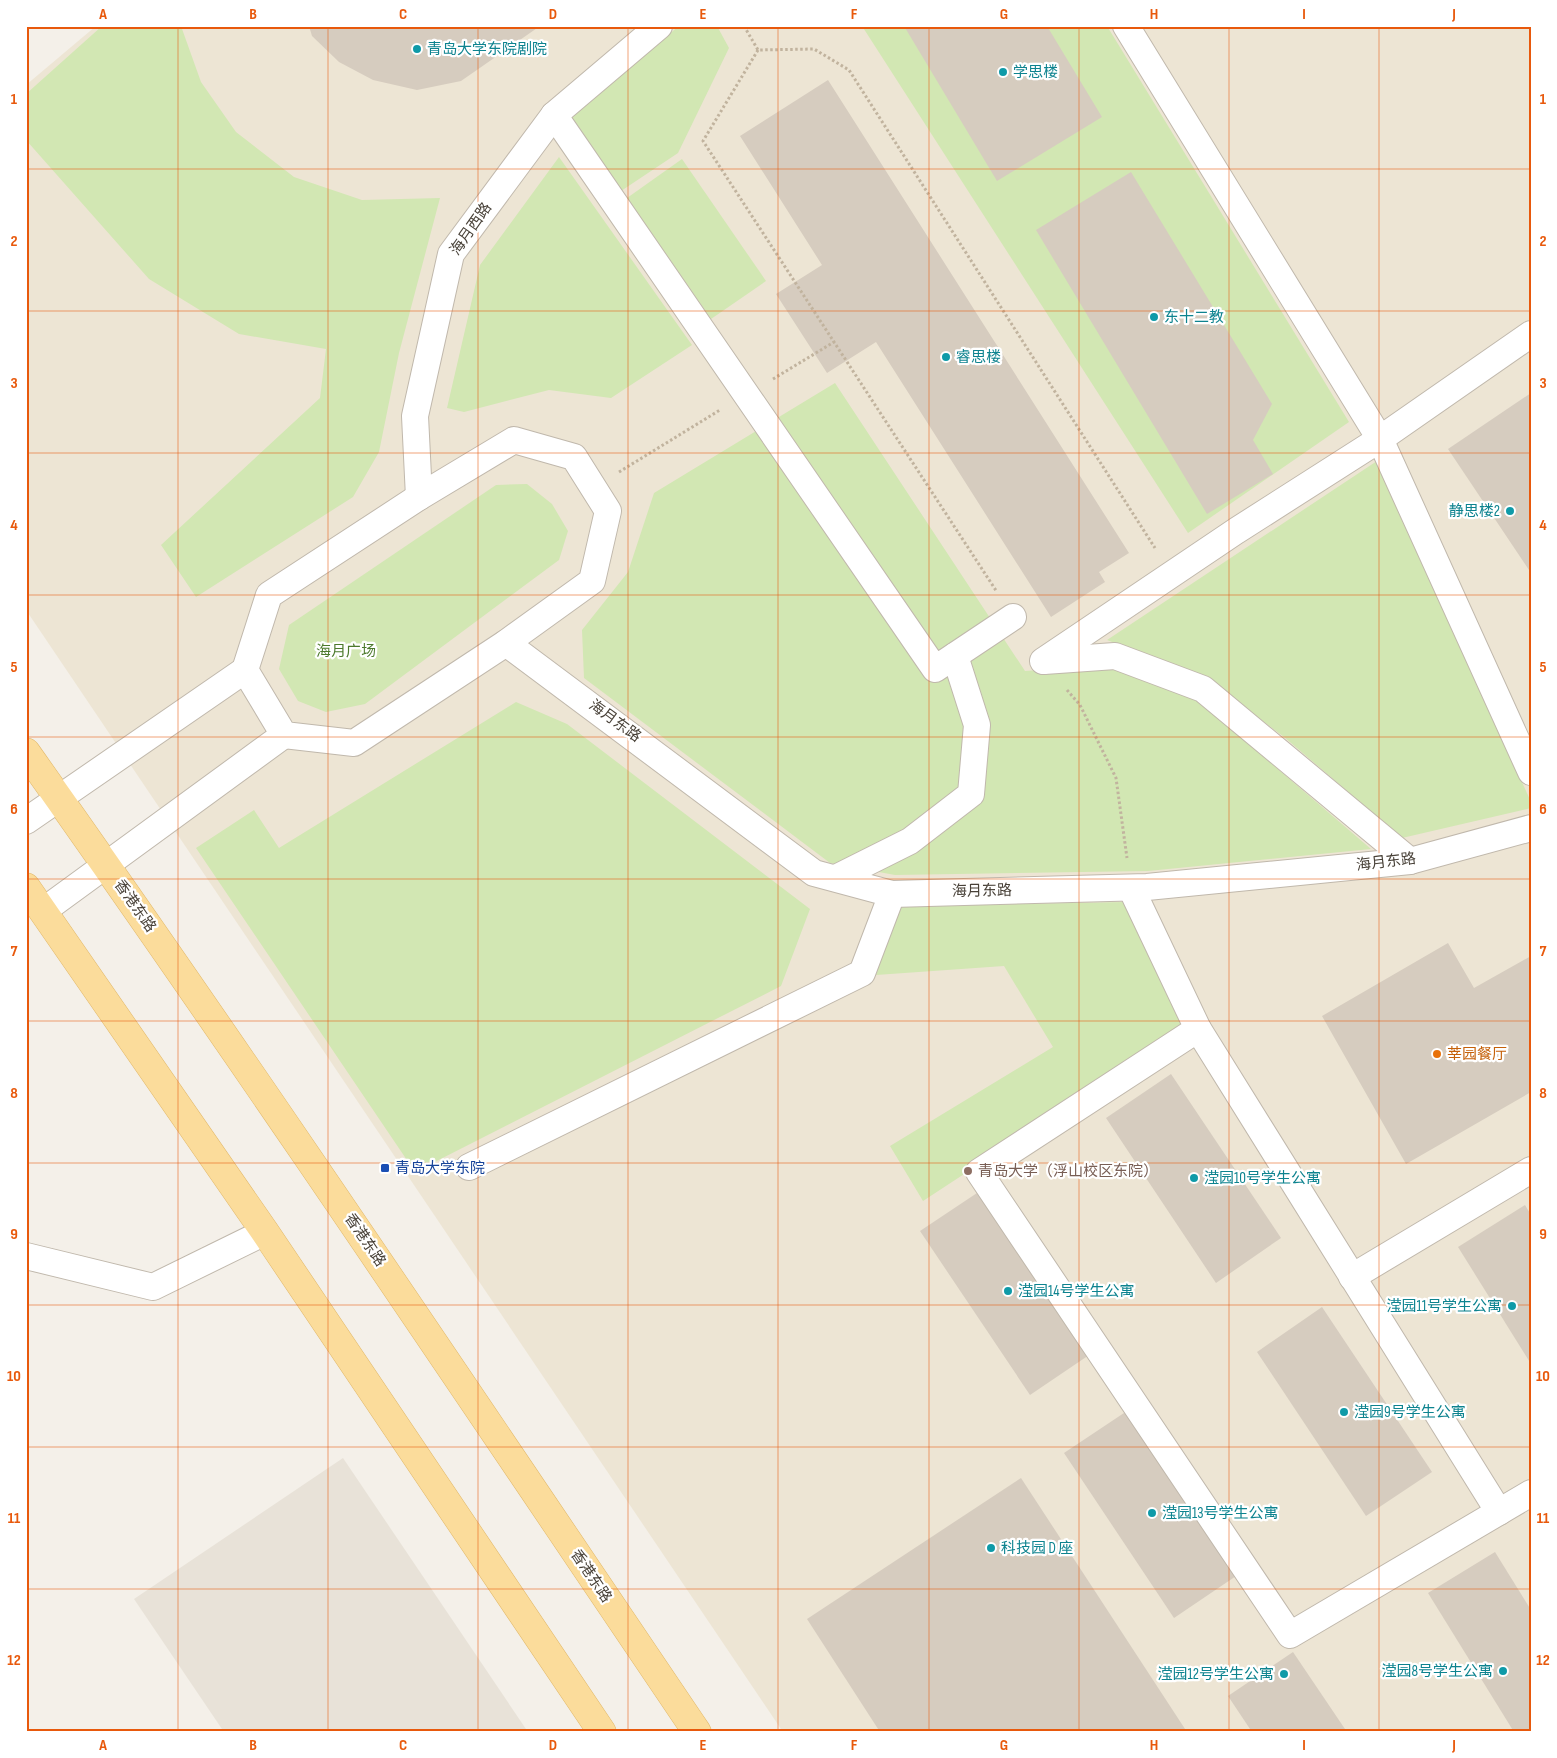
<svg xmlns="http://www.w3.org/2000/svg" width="1557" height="1758" viewBox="0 0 1557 1758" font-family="'Sofia Sans Condensed','Noto Sans SC',sans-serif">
<rect width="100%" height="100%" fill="#f4f0e9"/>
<path fill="#e8e2d8" d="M 343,1458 L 528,1732 L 224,1732 L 134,1599 Z"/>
<path fill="#ede5d4" d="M 96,26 L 1531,26 L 1531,1732 L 783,1732 L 26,610 L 26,85 Z"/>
<g fill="#d2e7b3">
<path d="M 102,26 L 181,26 L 201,82 L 236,132 L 294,177 L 362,200 L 440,198 L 399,353 L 379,452 L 353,497 L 196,597 L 161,545 L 320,398 L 326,349 L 239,334 L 149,279 L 26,140 L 26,94 Z"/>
<path d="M 679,26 L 717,26 L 729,48 L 678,153 L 621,191 L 570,116 Z"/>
<path d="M 862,26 L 1107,26 L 1349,422 L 1188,533 Z"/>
<path d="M 559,157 L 692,345 L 611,398 L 549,390 L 464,412 L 447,408 L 480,265 Z"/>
<path d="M 682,159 L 766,281 L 711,319 L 627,198 Z"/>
<path d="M 835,383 L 1025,671 L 1109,665 L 1195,698 L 1371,849 L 1148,871 L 895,875 L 830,863 L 584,678 L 582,630 L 628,572 L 654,493 Z"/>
<path d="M 1377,461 L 1531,802 L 1531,808 L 1402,838 L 1284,737 L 1206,678 L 1107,640 Z"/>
<path d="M 527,484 L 552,504 L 568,531 L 559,560 L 365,704 L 326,712 L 298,701 L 279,669 L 289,625 L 496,485 Z"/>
<path d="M 516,702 L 567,724 L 810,909 L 781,986 L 415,1172 L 196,848 L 254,810 L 279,848 Z"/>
<path d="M 1125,902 L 1187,1028 L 923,1201 L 890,1146 L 1053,1047 L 1004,966 L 876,975 L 898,906 Z"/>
</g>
<g fill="#d6ccbf">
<path d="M 309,26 L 540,26 L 461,81 L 417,90 L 373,80 L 339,62 L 312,36 Z"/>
<path d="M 904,26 L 1047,26 L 1102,117 L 997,181 Z"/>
<path d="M 828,80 L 1129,553 L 1099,572 L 1105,582 L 1051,617 L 876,342 L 827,373 L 776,294 L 822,265 L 740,136 Z"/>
<path d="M 1131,172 L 1272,404 L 1253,440 L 1273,474 L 1207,514 L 1036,230 Z"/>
<path d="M 1531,393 L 1531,573 L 1448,449 Z"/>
<path d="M 1448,943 L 1474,988 L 1531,956 L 1531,1092 L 1406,1164 L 1322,1016 Z"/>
<path d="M 1171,1074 L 1281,1238 L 1216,1283 L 1106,1118 Z"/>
<path d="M 986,1187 L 1095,1351 L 1030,1395 L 920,1231 Z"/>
<path d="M 1525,1205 L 1531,1215 L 1531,1364 L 1458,1247 Z"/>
<path d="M 1322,1307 L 1432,1472 L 1366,1516 L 1257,1352 Z"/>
<path d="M 1130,1409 L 1239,1574 L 1174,1618 L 1064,1453 Z"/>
<path d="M 1021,1478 L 1187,1732 L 880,1732 L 807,1619 Z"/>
<path d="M 1495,1552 L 1531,1610 L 1531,1732 L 1514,1732 L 1428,1593 Z"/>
<path d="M 1293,1652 L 1347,1732 L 1252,1732 L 1228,1696 Z"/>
</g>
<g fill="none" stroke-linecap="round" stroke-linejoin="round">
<g stroke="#c0b8ac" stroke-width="28">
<g id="minor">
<path d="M 1126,26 L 1380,439 L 1531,772"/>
<path d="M 554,115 L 935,669 L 1013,617"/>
<path d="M 514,440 L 574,457 L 608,511 L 592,581 L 506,643 L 354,743 L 284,735 L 245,670 L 269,595 L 419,497 Z"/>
<path d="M 419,497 L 415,416 L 451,254 L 554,115 L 659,26"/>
<path d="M 506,643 L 814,873 L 892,894 L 1147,887 L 1410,861 L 1531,828"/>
<path d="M 1043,661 L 1236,531 L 1380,439 L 1531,334"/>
<path d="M 1044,661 L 1115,656 L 1203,689 L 1410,861"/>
<path d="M 26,821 L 245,670"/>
<path d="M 836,878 L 910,841 L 971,794 L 977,725 L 955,656"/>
<path d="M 1131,888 L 1198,1029 L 979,1172 L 1290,1635 L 1531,1493"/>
<path d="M 43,911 L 284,735"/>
<path d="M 1198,1029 L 1499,1512"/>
<path d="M 469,1167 L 862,973 L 892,894"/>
<path d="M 26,1256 L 153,1287 L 265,1232"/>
<path d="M 1352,1277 L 1531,1170"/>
</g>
</g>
<g stroke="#e1b86a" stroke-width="29">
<g id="primary">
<path d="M 26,752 C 255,1075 475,1404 697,1732"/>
<path d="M 26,887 L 265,1232 L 602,1732"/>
</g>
</g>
<g stroke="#c1b39e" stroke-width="3" stroke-dasharray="2.5 2.5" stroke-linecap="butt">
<path d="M 744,26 L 758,50 L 814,49 L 849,70 L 1155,548"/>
<path d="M 758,50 L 703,141 L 997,592"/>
<path d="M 773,379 L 834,342"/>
<path d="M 619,472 L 720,410"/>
<path d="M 1067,690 L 1080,705 L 1116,778 L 1127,858"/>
</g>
<use href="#minor" stroke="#fff" stroke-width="26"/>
<use href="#primary" stroke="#fbdc9b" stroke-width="28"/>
</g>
<path fill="none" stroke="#e8590c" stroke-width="1" stroke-opacity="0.55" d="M 178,26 L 178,1732M 328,26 L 328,1732M 478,26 L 478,1732M 628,26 L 628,1732M 778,26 L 778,1732M 929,26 L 929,1732M 1079,26 L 1079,1732M 1229,26 L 1229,1732M 1379,26 L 1379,1732M 26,169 L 1531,169M 26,311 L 1531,311M 26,453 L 1531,453M 26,595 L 1531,595M 26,737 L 1531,737M 26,879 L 1531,879M 26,1021 L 1531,1021M 26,1163 L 1531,1163M 26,1305 L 1531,1305M 26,1447 L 1531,1447M 26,1589 L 1531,1589"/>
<g fill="#0f9aa8" stroke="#fff" stroke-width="2">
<circle cx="417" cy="49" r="5"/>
<circle cx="1003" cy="72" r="5"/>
<circle cx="1154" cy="317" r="5"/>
<circle cx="946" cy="357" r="5"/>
<circle cx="1510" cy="511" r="5"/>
<circle cx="1194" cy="1178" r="5"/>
<circle cx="1008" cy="1291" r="5"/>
<circle cx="1512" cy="1306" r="5"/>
<circle cx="1344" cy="1412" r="5"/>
<circle cx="1152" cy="1513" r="5"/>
<circle cx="991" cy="1548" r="5"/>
<circle cx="1503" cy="1671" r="5"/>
<circle cx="1284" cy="1674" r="5"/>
</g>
<circle fill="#e8710a" stroke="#fff" stroke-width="2" cx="1437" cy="1054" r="5"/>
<rect fill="#1a4fb4" stroke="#fff" stroke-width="2" x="380" y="1163" width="10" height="10" rx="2.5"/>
<circle fill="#8d6e63" stroke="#fff" stroke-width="2" cx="968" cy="1171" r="5"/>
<g text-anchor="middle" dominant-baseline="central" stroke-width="4.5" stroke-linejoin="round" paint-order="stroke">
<g font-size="15" fill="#0d838f" stroke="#fff" text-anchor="start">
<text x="427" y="49">青岛大学东院剧院</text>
<text x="1013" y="72">学思楼</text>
<text x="1164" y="317">东十二教</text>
<text x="956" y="357">睿思楼</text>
<text x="1500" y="511" text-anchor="end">静思楼2</text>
<text x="1204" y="1178">滢园10号学生公寓</text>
<text x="1018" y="1291">滢园14号学生公寓</text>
<text x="1502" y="1306" text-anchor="end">滢园11号学生公寓</text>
<text x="1354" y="1412">滢园9号学生公寓</text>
<text x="1162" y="1513">滢园13号学生公寓</text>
<text x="1001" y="1548">科技园 D 座</text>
<text x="1493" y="1671" text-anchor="end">滢园8号学生公寓</text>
<text x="1274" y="1674" text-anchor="end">滢园12号学生公寓</text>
</g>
<g font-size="15" fill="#484138" stroke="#fff">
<text transform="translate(471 229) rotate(-55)">海月西路</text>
<text transform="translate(615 721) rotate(36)">海月东路</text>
<text transform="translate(1386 862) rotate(-7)">海月东路</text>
<text transform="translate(982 891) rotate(-1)">海月东路</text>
<text transform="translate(135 906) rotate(55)">香港东路</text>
<text transform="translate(365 1240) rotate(56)">香港东路</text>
<text transform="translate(591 1576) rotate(56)">香港东路</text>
</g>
<g font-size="15" fill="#4c792c" stroke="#fff">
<text x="346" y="651">海月广场</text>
</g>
<g font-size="15" fill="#c56008" stroke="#fff" text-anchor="start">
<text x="1447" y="1054">莘园餐厅</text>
</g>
<g font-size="15" fill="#164399" stroke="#fff" text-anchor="start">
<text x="395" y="1168">青岛大学东院</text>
</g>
<g font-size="15" fill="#785e54" stroke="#fff" text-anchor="start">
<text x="978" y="1171">青岛大学（浮山校区东院）</text>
</g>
</g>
<rect width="1557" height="1758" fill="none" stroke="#ffffff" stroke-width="55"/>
<rect x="28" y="28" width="1502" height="1702" fill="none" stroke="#e8590c" stroke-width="2"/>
<g font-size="16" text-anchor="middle" font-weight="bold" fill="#e8590c">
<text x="103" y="19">A</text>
<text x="253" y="19">B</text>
<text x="403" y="19">C</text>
<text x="553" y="19">D</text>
<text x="703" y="19">E</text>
<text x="854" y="19">F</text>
<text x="1004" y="19">G</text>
<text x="1154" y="19">H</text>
<text x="1304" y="19">I</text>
<text x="1454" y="19">J</text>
<text x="14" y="104">1</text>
<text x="1543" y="104">1</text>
<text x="14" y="246">2</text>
<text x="1543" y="246">2</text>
<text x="14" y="388">3</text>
<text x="1543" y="388">3</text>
<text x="14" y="530">4</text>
<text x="1543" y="530">4</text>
<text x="14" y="672">5</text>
<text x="1543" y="672">5</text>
<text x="14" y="814">6</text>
<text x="1543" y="814">6</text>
<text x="14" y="956">7</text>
<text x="1543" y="956">7</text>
<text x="14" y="1098">8</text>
<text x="1543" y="1098">8</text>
<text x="14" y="1239">9</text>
<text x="1543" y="1239">9</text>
<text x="14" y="1381">10</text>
<text x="1543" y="1381">10</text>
<text x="14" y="1523">11</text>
<text x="1543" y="1523">11</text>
<text x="14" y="1665">12</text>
<text x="1543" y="1665">12</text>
<text x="103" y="1750">A</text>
<text x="253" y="1750">B</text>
<text x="403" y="1750">C</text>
<text x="553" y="1750">D</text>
<text x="703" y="1750">E</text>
<text x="854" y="1750">F</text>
<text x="1004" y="1750">G</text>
<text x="1154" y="1750">H</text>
<text x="1304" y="1750">I</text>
<text x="1454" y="1750">J</text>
</g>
</svg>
